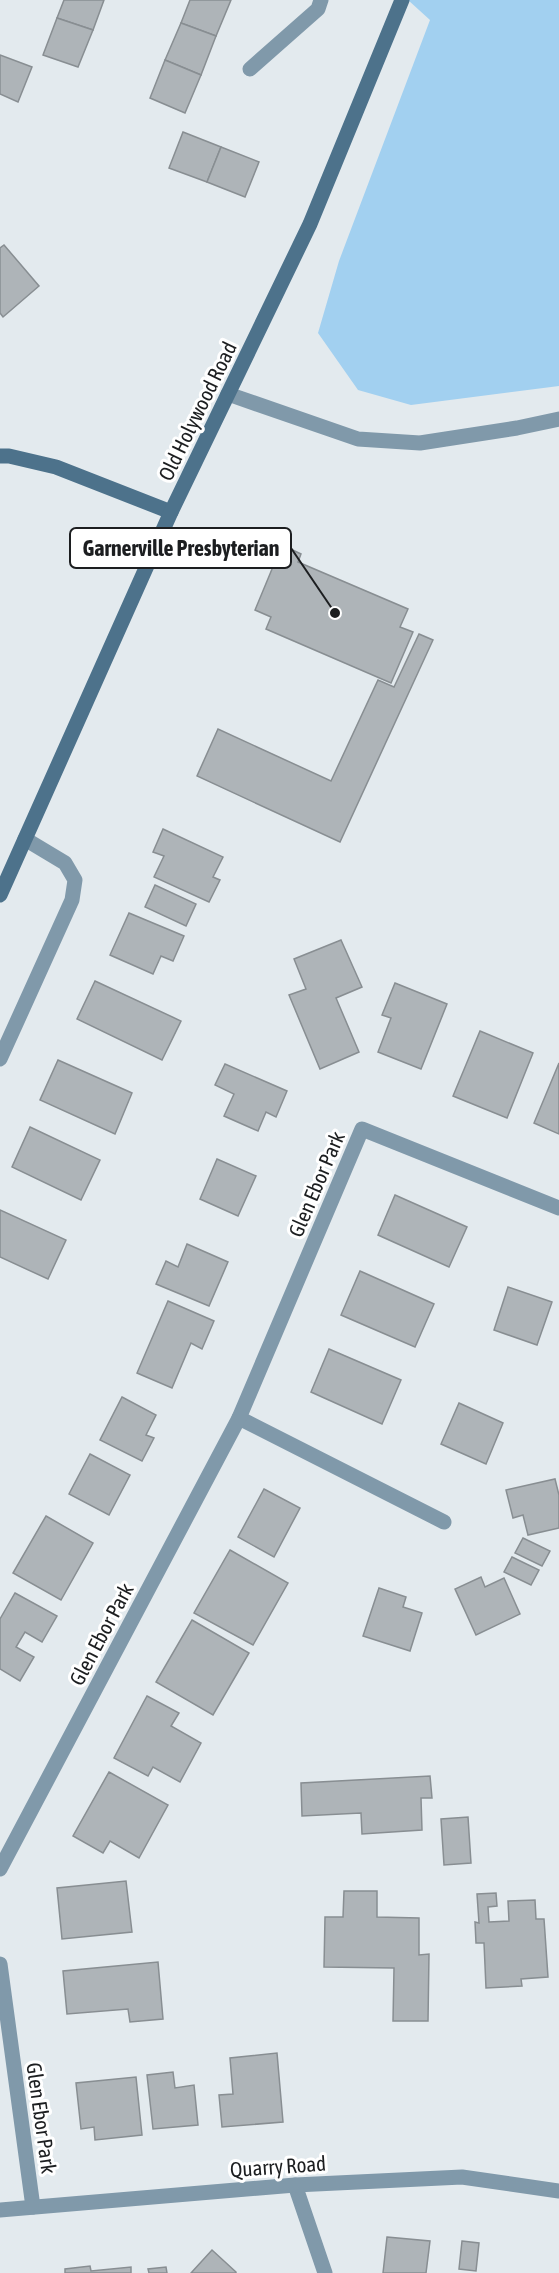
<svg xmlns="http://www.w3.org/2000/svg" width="559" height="2273" viewBox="0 0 559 2273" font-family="'Asap Condensed',sans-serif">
<rect width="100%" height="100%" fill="#e3eaee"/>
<path fill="#a2d0f0" d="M 408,0 L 559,0 L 559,386 L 411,405 L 358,390 L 318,333 L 339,261 L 430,20 Z"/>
<g fill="#aeb4b8" stroke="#888e92" stroke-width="1.5">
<path d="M 64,0 L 104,0 L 93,30 L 57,18 Z"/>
<path d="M 190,0 L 231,0 L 216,36 L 181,23 Z"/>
<path d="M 57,18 L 93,30 L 78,67 L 43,55 Z"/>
<path d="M 181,23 L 216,36 L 201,75 L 165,60 Z"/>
<path d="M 0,55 L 32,67 L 18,102 L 0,94 Z"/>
<path d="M 165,60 L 201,75 L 185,113 L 150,98 Z"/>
<path d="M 183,132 L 221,147 L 207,182 L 169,168 Z"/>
<path d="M 221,147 L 259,162 L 245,197 L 207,182 Z"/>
<path d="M 4,245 L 39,286 L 3,317 L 0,313 L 0,248 Z"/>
<path d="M 282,545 L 301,554 L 298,562 L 408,609 L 400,627 L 413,632 L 391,683 L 266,629 L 271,617 L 255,610 Z"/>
<path d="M 419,634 L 433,640 L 340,842 L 197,776 L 218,729 L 331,781 L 378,680 L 394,687 Z"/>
<path d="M 163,829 L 223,857 L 213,877 L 220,880 L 209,902 L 154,877 L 164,856 L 153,852 Z"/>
<path d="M 155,885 L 196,904 L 186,926 L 145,907 Z"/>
<path d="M 129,913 L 184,936 L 173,961 L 161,956 L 153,974 L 110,955 Z"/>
<path d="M 341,940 L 362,987 L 336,998 L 359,1052 L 320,1069 L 289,995 L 306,989 L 294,959 Z"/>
<path d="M 95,981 L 181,1021 L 162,1060 L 77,1019 Z"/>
<path d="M 395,983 L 447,1004 L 421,1069 L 378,1052 L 391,1018 L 382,1015 Z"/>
<path d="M 480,1031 L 533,1053 L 507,1118 L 453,1096 Z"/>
<path d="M 58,1060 L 132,1093 L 115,1134 L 40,1100 Z"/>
<path d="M 559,1063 L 559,1134 L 534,1123 Z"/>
<path d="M 225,1064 L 287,1091 L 276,1117 L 266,1112 L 258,1131 L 224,1116 L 234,1094 L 215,1085 Z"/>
<path d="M 30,1127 L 100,1160 L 81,1200 L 12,1167 Z"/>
<path d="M 217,1159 L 256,1176 L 238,1216 L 200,1199 Z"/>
<path d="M 395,1195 L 467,1227 L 449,1267 L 378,1235 Z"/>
<path d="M 0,1210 L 66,1240 L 48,1279 L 0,1257 Z"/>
<path d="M 187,1244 L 228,1262 L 209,1306 L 156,1284 L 166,1261 L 178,1267 Z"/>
<path d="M 360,1271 L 434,1304 L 415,1347 L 341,1315 Z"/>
<path d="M 508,1287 L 552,1302 L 537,1345 L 494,1330 Z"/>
<path d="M 168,1301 L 214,1321 L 202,1349 L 191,1343 L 172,1388 L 137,1373 Z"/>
<path d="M 329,1349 L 401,1380 L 382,1424 L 311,1392 Z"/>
<path d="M 122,1397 L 156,1415 L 146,1435 L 154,1438 L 142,1461 L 100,1440 Z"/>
<path d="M 459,1403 L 503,1423 L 486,1464 L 441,1444 Z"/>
<path d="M 90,1454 L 130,1475 L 109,1515 L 69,1494 Z"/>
<path d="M 555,1479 L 559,1495 L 559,1528 L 528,1535 L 523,1515 L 513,1518 L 506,1490 Z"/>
<path d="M 264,1489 L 300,1508 L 274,1557 L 238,1537 Z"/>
<path d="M 46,1516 L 93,1543 L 61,1600 L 13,1573 Z"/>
<path d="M 523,1538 L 550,1551 L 542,1566 L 515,1553 Z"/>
<path d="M 230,1550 L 288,1583 L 253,1645 L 194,1613 Z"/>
<path d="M 512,1557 L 539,1570 L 531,1585 L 504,1572 Z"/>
<path d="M 481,1577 L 485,1587 L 504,1578 L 520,1614 L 476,1635 L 455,1589 Z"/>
<path d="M 379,1588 L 406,1597 L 403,1607 L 422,1613 L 410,1651 L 363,1636 Z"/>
<path d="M 15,1593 L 57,1616 L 42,1642 L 25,1632 L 16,1647 L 34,1657 L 20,1681 L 0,1669 L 0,1619 Z"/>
<path d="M 192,1620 L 249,1653 L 213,1715 L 156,1682 Z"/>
<path d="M 147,1696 L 179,1713 L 171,1726 L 201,1743 L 180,1782 L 153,1767 L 148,1776 L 114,1758 Z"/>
<path d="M 109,1772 L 168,1805 L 139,1858 L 110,1841 L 103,1853 L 73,1836 Z"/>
<path d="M 430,1776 L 432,1798 L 421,1798 L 422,1830 L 362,1834 L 361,1813 L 302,1816 L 301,1783 Z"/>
<path d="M 468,1817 L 471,1863 L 444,1865 L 441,1819 Z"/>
<path d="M 126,1881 L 132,1932 L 62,1939 L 57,1888 Z"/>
<path d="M 344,1891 L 377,1891 L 377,1917 L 419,1918 L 419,1955 L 429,1954 L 428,2021 L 393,2021 L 394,1968 L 324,1967 L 325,1917 L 343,1917 Z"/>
<path d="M 496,1893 L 497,1906 L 488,1907 L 489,1922 L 509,1921 L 508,1901 L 535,1900 L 536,1919 L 544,1919 L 548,1977 L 521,1979 L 522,1986 L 486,1988 L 484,1943 L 476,1943 L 475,1922 L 479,1923 L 477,1894 Z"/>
<path d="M 158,1962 L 163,2019 L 130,2022 L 128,2009 L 67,2014 L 63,1971 Z"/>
<path d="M 277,2053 L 283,2122 L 222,2127 L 219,2095 L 233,2094 L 230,2058 Z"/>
<path d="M 173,2072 L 175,2088 L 194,2085 L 198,2125 L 153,2129 L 147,2075 Z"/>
<path d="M 136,2077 L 142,2135 L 95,2140 L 94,2127 L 81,2129 L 76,2083 Z"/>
<path d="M 387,2237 L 430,2241 L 426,2273 L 383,2273 Z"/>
<path d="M 462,2241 L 479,2243 L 476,2271 L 459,2269 Z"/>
<path d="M 212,2250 L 236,2272 L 236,2273 L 191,2273 Z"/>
<path d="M 90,2266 L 91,2271 L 131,2267 L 131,2273 L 65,2273 L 65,2269 Z"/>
<path d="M 166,2267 L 167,2273 L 149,2273 L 148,2269 Z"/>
</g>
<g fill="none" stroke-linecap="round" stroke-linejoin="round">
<g stroke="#8099aa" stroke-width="15">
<path d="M 250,69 L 318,9 L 321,0"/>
<path d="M 228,394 L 358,439 L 420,443 L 517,428 L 559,419"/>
<path d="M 0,1059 L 72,900 L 75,880 L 65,863 L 25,839"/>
<path d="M 239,1418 L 444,1522"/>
<path d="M 0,1869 L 239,1418 L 362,1129 L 559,1208"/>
<path d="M 0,1964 L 33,2207"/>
<path d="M 295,2185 L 325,2273"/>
<path d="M 0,2210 L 295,2185 L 462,2177 L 559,2191"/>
</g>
<g stroke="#4d728b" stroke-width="15">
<path d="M 0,456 L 9,456 L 56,467 L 171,512"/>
<path d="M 0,895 L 171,512 L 310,224 L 402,0"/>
</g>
</g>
<g text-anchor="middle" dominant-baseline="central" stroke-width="6" stroke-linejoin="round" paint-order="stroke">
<g font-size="21" fill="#1c1e20" stroke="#fff">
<text transform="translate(197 411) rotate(-64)">Old Holywood Road</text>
<text transform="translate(316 1184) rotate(-67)">Glen Ebor Park</text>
<text transform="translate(101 1634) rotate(-62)">Glen Ebor Park</text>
<text transform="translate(42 2118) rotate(82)">Glen Ebor Park</text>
<text transform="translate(278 2166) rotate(-4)">Quarry Road</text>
</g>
</g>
<path fill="none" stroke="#1c1e20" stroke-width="2" d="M335 613L291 548"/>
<circle fill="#1c1e20" stroke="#fff" stroke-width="2" cx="335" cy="613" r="6"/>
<rect fill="#fff" stroke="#1c1e20" stroke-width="2" x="70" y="528" width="221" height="40" rx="6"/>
<g font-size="22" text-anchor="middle" font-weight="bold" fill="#1c1e20">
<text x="181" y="556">Garnerville Presbyterian</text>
</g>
</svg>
